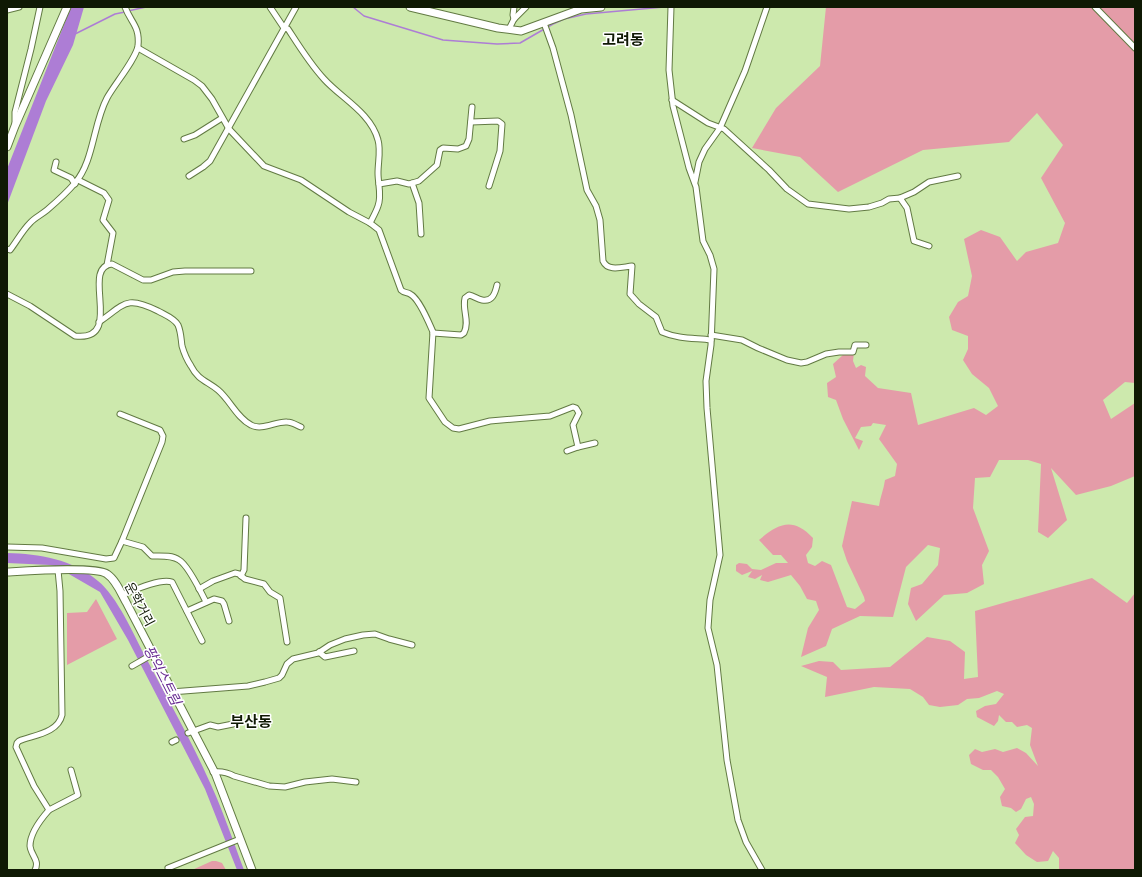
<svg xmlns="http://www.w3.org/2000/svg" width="1142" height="877" viewBox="0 0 1142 877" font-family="'Noto Serif','Noto Sans KR',serif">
<rect width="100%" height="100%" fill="#cde9ad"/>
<g fill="#e49ca8">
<path d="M 826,7 L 1135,7 L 1135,383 L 1125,382 L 1103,400 L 1111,419 L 1135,403 L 1135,476 L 1111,486 L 1076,495 L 1051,468 L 1067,520 L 1048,538 L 1038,532 L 1041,464 L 1028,460 L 999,460 L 990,477 L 975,478 L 973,508 L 989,551 L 982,565 L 984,584 L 967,593 L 944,595 L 916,621 L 908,604 L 911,588 L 922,584 L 938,565 L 940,548 L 928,545 L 906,567 L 893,617 L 860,616 L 832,629 L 826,646 L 801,657 L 808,628 L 819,610 L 816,601 L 807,599 L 800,586 L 791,575 L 768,582 L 760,580 L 762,575 L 755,579 L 748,577 L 752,571 L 742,575 L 736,571 L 736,565 L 739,563 L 747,564 L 752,569 L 761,570 L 776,563 L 788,563 L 781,555 L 773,555 L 759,540 C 779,523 793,517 813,538 L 812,547 L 806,555 L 808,563 L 815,566 L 822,561 L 831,565 L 847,607 L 855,609 L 865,601 L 864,597 L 847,561 L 842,546 L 852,501 L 879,506 C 880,497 884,489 885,480 L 895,476 L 897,464 L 879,439 L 886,425 L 873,423 L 871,426 L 861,427 L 855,438 L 863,441 L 859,450 L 843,419 L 836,400 L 828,397 L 827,383 L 836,377 L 833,364 L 844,354 L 854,352 L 853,361 L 856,368 L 861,365 L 866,367 L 865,376 L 878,388 L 911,393 L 918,425 L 974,408 L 986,415 L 998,406 L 989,388 L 972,374 L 963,360 L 968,349 L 968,336 L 952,330 L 949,317 L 958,302 L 968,296 L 972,276 L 964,239 L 981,230 L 1000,237 L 1017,261 L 1026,252 L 1058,243 L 1065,223 L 1041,178 L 1063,145 L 1037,113 L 1009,142 L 923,150 L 838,192 L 800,157 L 752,148 L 776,108 L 820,66 Z"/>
<path d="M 1092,578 L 1127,603 L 1135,593 L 1135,870 L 1059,870 L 1059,858 L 1053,851 L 1048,861 L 1037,862 L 1026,855 L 1015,843 L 1019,835 L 1016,829 L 1025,817 L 1033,816 L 1034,804 L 1031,797 L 1026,799 L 1021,809 L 1016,812 L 1011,808 L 1002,806 L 1000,797 L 1005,789 L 998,777 L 991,770 L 983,770 L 971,764 L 969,755 L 975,749 L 982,752 L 995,749 L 1003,752 L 1017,748 L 1026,753 L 1038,766 L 1030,745 L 1032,728 L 1027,725 L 1017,727 L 1012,722 L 1006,722 L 999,715 L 998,721 L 994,726 L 977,717 L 976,711 L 985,706 L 996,704 L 1004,694 L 997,691 L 979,698 L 967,699 L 958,705 L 940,707 L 929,705 L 923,697 L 910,689 L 874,687 L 825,697 L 827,677 L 801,666 L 819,661 L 833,662 L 841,670 L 890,667 L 927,637 L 950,641 L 965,652 L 964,679 L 978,677 L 975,611 Z"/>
<path d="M 96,599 L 117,639 L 67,665 L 67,613 L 87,612 Z"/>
<path d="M 212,861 L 216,861 L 222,863 L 226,870 L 192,870 Z"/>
</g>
<g fill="#ad7dd5">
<path d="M 71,7 L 84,7 L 73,45 L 46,101 L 7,205 L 7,169 Z"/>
<path d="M 7,553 C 40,554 72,559 98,581 C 117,596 134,635 146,658 C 166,696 188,734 206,774 C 221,805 232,838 244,870 L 237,870 L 205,789 L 128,640 L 100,592 L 55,566 L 50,565 L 7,563 Z"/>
</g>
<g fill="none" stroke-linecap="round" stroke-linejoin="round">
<g stroke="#ad7dd5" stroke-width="1.5">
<path d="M 353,7 L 364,16 L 443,40 L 497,44 L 520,43 L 553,24 L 564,19 L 586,14 L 664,7"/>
<path d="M 128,11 L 146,7"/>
<path d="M 75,34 L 115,14 L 125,12"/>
</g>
<g stroke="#627a43" stroke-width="7">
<g id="street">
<path d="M 270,7 L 284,28 L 288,29 C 299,46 310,64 324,79 C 341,98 371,113 378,140 C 381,150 378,162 378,173 C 378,184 382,196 378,206 C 376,212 373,217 370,223"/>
<path d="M 514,7 L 513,15 L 514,19"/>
<path d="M 671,7 L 669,70 L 673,106 L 689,168 L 696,187 L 703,241 L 710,255 L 714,269 L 711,345 L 706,381 L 707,408 L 720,555 L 710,600 L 708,628 L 717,665 L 727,760 L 738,820 L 746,842 L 762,870"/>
<path d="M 1095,7 L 1135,48"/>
<path d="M 7,10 L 19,7"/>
<path d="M 544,23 L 553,48 L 571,115 L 587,190 L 596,206 L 600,220 L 603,261 C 608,272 622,267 632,266 L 630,294 L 639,304 L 656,317 L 662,332 C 678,339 694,338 711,340"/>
<path d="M 509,29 L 514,19 L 526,7"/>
<path d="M 138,48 L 194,80 L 202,86 L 212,99 L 229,129 L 264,166 L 301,180 L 349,212 L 370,223 L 379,230 L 401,290 C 404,293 407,292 410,294 C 419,298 429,323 433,332 L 429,398 L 445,422 L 453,428 L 459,429 L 490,421 L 550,416 L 573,407 L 576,408 L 579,413 L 573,425 L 578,447 L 595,443"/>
<path d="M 672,100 L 708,123 L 724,129 L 769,170 L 787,189 L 808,204 L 849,209 L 869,207 L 882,203 L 889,199 L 900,198 L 907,208 L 914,241 L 929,246"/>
<path d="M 471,122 L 498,121 L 502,124 L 500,151 L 489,186"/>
<path d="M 15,125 L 15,112 L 31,49 L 40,7"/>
<path d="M 184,139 L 195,135 L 222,118"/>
<path d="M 56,162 L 54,170 L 71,178 L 75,184"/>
<path d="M 189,176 L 203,167 L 210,161 L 296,7"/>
<path d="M 78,180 L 104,193 L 109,200 L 103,220 L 113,233 L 107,265"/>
<path d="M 695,182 L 699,162 L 705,149 L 720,128 L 745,71 L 767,7"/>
<path d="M 412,183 L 419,203 L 421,234"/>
<path d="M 379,184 L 397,181 L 409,184 L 419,181 L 437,165 L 440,150 L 443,148 L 458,149 L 466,146 L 469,139 L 472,107"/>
<path d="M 900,198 L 914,192 L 929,182 L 958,176"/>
<path d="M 7,249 L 10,250 C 17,241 22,231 30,223 C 34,218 41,215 47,210 C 54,204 69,190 75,183 C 94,161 93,124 107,98 C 114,85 136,59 138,46 C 140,26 131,23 125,7"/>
<path d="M 7,294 L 30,306 L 75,336 C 126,342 79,267 112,264 L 143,280 L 151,280 L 173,272 L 185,271 L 251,271"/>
<path d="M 99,322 C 125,304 126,295 158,311 C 165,315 174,318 178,325 C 181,332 181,339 182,346 C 184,353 187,360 191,366 C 198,380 207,381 218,390 C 230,400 237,418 251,425 C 262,431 276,421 287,422 C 292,422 296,425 301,427"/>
<path d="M 433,333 L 461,335 L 464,333 C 470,321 462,310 465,298 L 469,295 C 474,296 477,299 482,300 C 492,302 495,294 497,285"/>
<path d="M 711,335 L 742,340 L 758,348 L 787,360 L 801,363 L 807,362 L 826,354 L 839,352 L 853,352 L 855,345 L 866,345"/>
<path d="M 567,451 L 578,447"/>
<path d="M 122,541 L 143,547 L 152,556 C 161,556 172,555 179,560 C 188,565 201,592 206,602"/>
<path d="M 7,547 L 42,548 L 106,559 L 114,558 L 122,541 L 162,442 L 163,436 L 160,430 L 120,414"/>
<path d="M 241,576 L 244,570 L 246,518"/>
<path d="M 199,589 L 213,581 L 235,573 L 239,574 L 245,579 L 264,584 L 270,592 L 280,598 L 287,642"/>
<path d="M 122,595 C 134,590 160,578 172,582 L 202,641"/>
<path d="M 187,611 L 214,599 L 222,601 L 224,604 L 229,621"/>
<path d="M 319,652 L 325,657 L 354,651"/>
<path d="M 132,666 L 153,654"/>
<path d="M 171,692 L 248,686 L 265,682 L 279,678 L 282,675 L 287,664 L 293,659 L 318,653 L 330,645 L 345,639 L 363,635 L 375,634 L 389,639 L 412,645"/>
<path d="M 188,733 L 210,725 L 218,727 L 233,724"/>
<path d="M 172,742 L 176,740"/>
<path d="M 213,772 C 221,771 227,772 234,776 L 269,786 L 285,787 L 305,782 L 332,779 L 356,782"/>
<path d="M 49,810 L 78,795 L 71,770"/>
<path d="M 168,868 L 240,839"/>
<path d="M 35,870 C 40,860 31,856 30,846 C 30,834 41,819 49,810 L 34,786 L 16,747 L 17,743 L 19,741 C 34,735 58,733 62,715 L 60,591 L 58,570"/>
</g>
</g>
<g stroke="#627a43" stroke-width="9">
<g id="secondary">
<path d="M 410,7 L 498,28 L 521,31 L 581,9 L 601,7"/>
<path d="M 7,147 L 15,126 L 67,7"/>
<path d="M 7,572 C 25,571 96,566 107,574 C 116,580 121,593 126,602 L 215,773 L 252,870"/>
</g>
</g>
<use href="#street" stroke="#fff" stroke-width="5"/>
<use href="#secondary" stroke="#fff" stroke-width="7"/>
</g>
<g text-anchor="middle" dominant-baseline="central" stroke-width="3" stroke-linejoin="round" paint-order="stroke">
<g font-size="13" fill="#0f1904" stroke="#fff">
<text transform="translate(140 604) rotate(62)">운학거리</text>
</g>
<g font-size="14" font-style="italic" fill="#672991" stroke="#fff">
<text transform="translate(163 675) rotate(63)">팡익스트림</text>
</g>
<g font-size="15" font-weight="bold" fill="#0f1904" stroke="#fff">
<text x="623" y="39">고려동</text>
<text x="251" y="721">부산동</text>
</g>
</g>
<rect width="1142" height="877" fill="none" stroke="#0f1904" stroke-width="16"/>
</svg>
